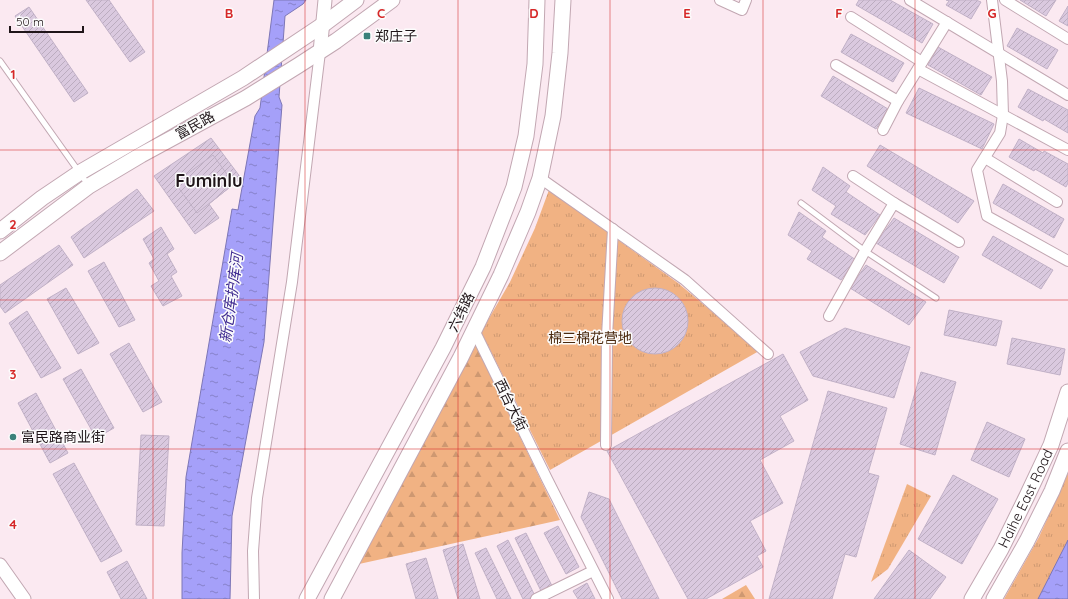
<svg xmlns="http://www.w3.org/2000/svg" width="1068" height="599" viewBox="0 0 1068 599" font-family="Quicksand,'Noto Sans SC',sans-serif">
<defs>
<pattern id="forest-firs" width="22" height="20" patternUnits="userSpaceOnUse"><rect width="22" height="20" fill="#f1b283"/><path d="M5 1l3.5 6h-7zM16 11l3.5 6h-7z" fill="#ce9871"/></pattern>
<pattern id="park-tufts" width="24" height="20" patternUnits="userSpaceOnUse"><rect width="24" height="20" fill="#f1b283"/><path d="M3 7l-1-3M5 7V3M7 7l1-3M15 17l-1-3M17 17v-4M19 17l1-3" fill="none" stroke="#ce9871"/></pattern>
<pattern id="water-ripples" width="26" height="14" patternUnits="userSpaceOnUse"><rect width="26" height="14" fill="#a5a0f9"/><path d="M2 4q2-2 4 0t4 0M15 11q2-2 4 0t4 0" fill="none" stroke="#8681c9"/></pattern>
<pattern id="building-hatch" width="6" height="6" patternUnits="userSpaceOnUse"><rect width="6" height="6" fill="#dac9df"/><path d="M-1 1l2-2M0 6l6-6M5 7l2-2" fill="none" stroke="#bbacbf"/></pattern>
</defs>
<rect width="100%" height="100%" fill="#fbe9f1"/>
<g fill="url(#forest-firs)">
<path d="M 476,345 L 560,520 L 359,564 Z"/>
<path d="M 746,585 L 755,599 L 722,599 Z"/>
</g>
<g fill="url(#park-tufts)">
<path d="M 549,190 L 678,283 L 759,351 L 550,470 L 481,332 L 510,282 L 535,228 Z"/>
<path d="M 1068,473 L 1068,599 L 1004,599 L 1039,537 Z"/>
<path d="M 907,484 L 931,496 L 888,569 L 871,582 Z"/>
</g>
<g fill="url(#water-ripples)" stroke="#7d76b6">
<path d="M 274,0 L 306,0 L 303,4 L 285,16 L 279,97 L 282,105 L 264,342 L 232,516 L 230,599 L 182,599 L 182,553 L 186,477 L 232,209 L 238,210 L 255,116 L 260,108 Z"/>
<path d="M 1068,540 L 1068,599 L 1038,599 Z"/>
</g>
<g fill="url(#building-hatch)" stroke="#c1b1c7">
<path d="M 86,0 L 109,0 L 145,52 L 130,62 Z"/>
<path d="M 859,0 L 890,0 L 933,24 L 922,43 L 856,5 Z"/>
<path d="M 946,0 L 976,0 L 981,2 L 971,19 L 946,5 L 949,1 Z"/>
<path d="M 1020,0 L 1056,0 L 1046,16 Z"/>
<path d="M 1068,6 L 1068,26 L 1059,21 Z"/>
<path d="M 29,7 L 88,93 L 74,102 L 15,16 Z"/>
<path d="M 1017,28 L 1058,50 L 1047,69 L 1007,46 Z"/>
<path d="M 851,34 L 904,63 L 893,82 L 841,52 Z"/>
<path d="M 938,47 L 992,77 L 981,95 L 928,65 Z"/>
<path d="M 833,76 L 888,109 L 876,129 L 821,96 Z"/>
<path d="M 919,88 L 994,124 L 982,149 L 906,113 Z"/>
<path d="M 1028,89 L 1068,110 L 1068,133 L 1044,119 L 1043,121 L 1018,107 Z"/>
<path d="M 211,138 L 241,178 L 209,204 L 219,218 L 195,234 L 154,176 Z"/>
<path d="M 1019,139 L 1043,153 L 1044,151 L 1068,164 L 1068,183 L 1066,187 L 1035,169 L 1034,171 L 1009,157 Z"/>
<path d="M 880,145 L 974,201 L 958,223 L 867,166 Z"/>
<path d="M 213,155 L 234,184 L 197,213 L 175,183 Z"/>
<path d="M 823,167 L 850,186 L 846,192 L 880,215 L 865,235 L 831,214 L 836,206 L 812,190 Z"/>
<path d="M 1003,184 L 1064,219 L 1054,238 L 993,203 Z"/>
<path d="M 137,189 L 154,211 L 84,258 L 71,237 Z"/>
<path d="M 799,212 L 826,231 L 822,237 L 856,260 L 841,280 L 807,259 L 812,251 L 788,235 Z"/>
<path d="M 894,218 L 959,257 L 944,283 L 876,243 Z"/>
<path d="M 161,227 L 174,249 L 167,254 L 177,272 L 171,276 L 182,296 L 163,306 L 151,286 L 159,281 L 149,263 L 154,259 L 143,239 Z"/>
<path d="M 993,236 L 1053,270 L 1041,289 L 982,255 Z"/>
<path d="M 59,245 L 73,265 L 5,313 L 0,306 L 0,285 Z"/>
<path d="M 104,262 L 135,320 L 119,327 L 88,271 Z"/>
<path d="M 866,265 L 926,302 L 909,325 L 850,288 Z"/>
<circle cx="655" cy="321" r="33"/>
<path d="M 66,288 L 99,343 L 78,354 L 47,299 Z"/>
<path d="M 949,310 L 1002,321 L 996,346 L 944,335 Z"/>
<path d="M 27,311 L 61,368 L 41,378 L 9,323 Z"/>
<path d="M 845,328 L 910,347 L 894,398 L 813,376 L 800,352 Z"/>
<path d="M 1012,338 L 1065,349 L 1060,375 L 1007,364 Z"/>
<path d="M 129,343 L 162,402 L 143,412 L 110,354 Z"/>
<path d="M 783,354 L 808,400 L 780,416 L 794,441 L 760,460 L 783,503 L 750,521 L 766,551 L 757,556 L 763,567 L 706,599 L 688,599 L 607,451 Z"/>
<path d="M 81,369 L 114,428 L 96,438 L 63,379 Z"/>
<path d="M 921,372 L 956,382 L 935,455 L 900,444 Z"/>
<path d="M 828,391 L 887,408 L 868,473 L 879,476 L 856,557 L 845,554 L 832,599 L 769,599 Z"/>
<path d="M 36,393 L 68,453 L 50,463 L 18,403 Z"/>
<path d="M 987,422 L 1025,439 L 1009,477 L 971,460 Z"/>
<path d="M 141,435 L 169,436 L 164,526 L 136,525 Z"/>
<path d="M 74,463 L 122,551 L 101,562 L 53,474 Z"/>
<path d="M 953,475 L 998,499 L 962,564 L 918,539 Z"/>
<path d="M 589,492 L 609,499 L 659,599 L 622,599 L 581,517 Z"/>
<path d="M 558,526 L 579,567 L 566,574 L 544,533 Z"/>
<path d="M 526,533 L 553,588 L 542,593 L 515,538 Z"/>
<path d="M 508,540 L 535,596 L 528,599 L 523,599 L 497,546 Z"/>
<path d="M 463,544 L 480,599 L 458,599 L 443,550 Z"/>
<path d="M 486,548 L 511,599 L 497,599 L 475,553 Z"/>
<path d="M 909,550 L 946,577 L 930,599 L 874,599 Z"/>
<path d="M 426,558 L 438,599 L 416,599 L 406,564 Z"/>
<path d="M 127,561 L 147,599 L 121,599 L 107,572 Z"/>
<path d="M 587,583 L 595,599 L 578,599 L 573,591 Z"/>
</g>
<g fill="none" stroke-linecap="round" stroke-linejoin="round">
<g stroke="#c2a7b2" stroke-width="7">
<g id="service">
<path d="M 0,61 L 89,186"/>
<path d="M 801,203 L 865,251 L 936,298"/>
</g>
</g>
<g stroke="#c2a7b2" stroke-width="12">
<g id="minor">
<path d="M 720,0 L 742,10 L 746,0"/>
<path d="M 910,0 L 1068,95"/>
<path d="M 992,0 L 1002,81 L 1003,115 L 1000,133 L 977,170 L 987,216 L 1068,261"/>
<path d="M 1005,0 L 1068,39"/>
<path d="M 851,17 L 922,62"/>
<path d="M 836,65 L 898,101"/>
<path d="M 918,69 L 1068,150"/>
<path d="M 883,130 L 898,101 L 947,22"/>
<path d="M 985,158 L 1057,202"/>
<path d="M 853,176 L 894,203"/>
<path d="M 540,178 L 685,280 L 768,354"/>
<path d="M 829,316 L 865,251 L 894,203 L 959,242"/>
<path d="M 474,330 L 547,479 L 608,599"/>
<path d="M 606,445 L 607,336 L 613,229"/>
<path d="M 254,599 L 253,551 L 257,498 L 292,282 L 320,52"/>
<path d="M 536,599 L 593,571"/>
</g>
</g>
<g stroke="#c2a7b2" stroke-width="15">
<g id="tertiary">
<path d="M 320,52 L 325,0"/>
<path d="M 0,565 L 24,599"/>
</g>
</g>
<g stroke="#c2a7b2" stroke-width="17">
<g id="secondary">
<path d="M 0,231 L 42,198 L 79,173 L 243,78 L 324,24 L 356,0"/>
<path d="M 0,253 L 89,186 L 141,155 L 246,98 L 299,65 L 336,41 L 392,0"/>
<path d="M 307,599 L 443,348 L 483,267 L 514,187 L 526,136 L 535,64 L 537,0"/>
<path d="M 332,599 L 461,357 L 501,275 L 528,212 L 540,178 L 553,116 L 560,53 L 563,0"/>
<path id="s1" d="M 972,599 L 1001,549 L 1027,496 L 1051,445 L 1068,392"/>
<path d="M 994,599 L 1027,541 L 1052,491 L 1068,451"/>
</g>
</g>
<use href="#service" stroke="#fff" stroke-width="5"/>
<use href="#minor" stroke="#fff" stroke-width="10"/>
<use href="#tertiary" stroke="#fff" stroke-width="13"/>
<use href="#secondary" stroke="#fff" stroke-width="15"/>
</g>
<path fill="none" stroke="#d62828" stroke-width="1" stroke-opacity="0.55" d="M 153,0 L 153,599M 305,0 L 305,599M 458,0 L 458,599M 610,0 L 610,599M 763,0 L 763,599M 915,0 L 915,599M 0,150 L 1068,150M 0,300 L 1068,300M 0,449 L 1068,449"/>
<g fill="#3a817a" stroke="#fcfcfc" stroke-width="1.5">
<rect x="363" y="32" width="8" height="8" rx="2"/>
<circle cx="13" cy="437" r="4"/>
</g>
<g text-anchor="middle" dominant-baseline="central" stroke-width="3" stroke-linejoin="round" paint-order="stroke">
<g font-size="14" fill="#1f1519" stroke="#fcfcfc" text-anchor="start">
<text x="375" y="36">郑庄子</text>
<text x="21" y="437">富民路商业街</text>
</g>
<g font-size="14" fill="#1f1519" stroke="#fcfcfc">
<text transform="translate(195 125) rotate(-29)">富民路</text>
<text transform="translate(461 312) rotate(-64)">六纬路</text>
<text transform="translate(511 405) rotate(64)">西台大街</text>
<text stroke="none"><textPath href="#s1" startOffset="114">Haihe East Road</textPath></text>
</g>
<g font-size="14" fill="#4b2a0f" stroke="#fcfcfc">
<text x="590" y="338">棉三棉花营地</text>
</g>
<g font-size="15" font-style="italic" fill="#412d92" stroke="#fcfcfc">
<text transform="translate(231 298) rotate(-82)">新仓库护库河</text>
</g>
<g font-size="18" font-weight="bold" fill="#1f1519" stroke="#fcfcfc">
<text x="209" y="180">Fuminlu</text>
</g>
</g>
<g font-size="13" text-anchor="middle" font-weight="bold" fill="#d62828" stroke="#fcfcfc" stroke-width="3" stroke-linejoin="round" paint-order="stroke">
<text x="229" y="18">B</text>
<text x="381" y="18">C</text>
<text x="534" y="18">D</text>
<text x="687" y="18">E</text>
<text x="839" y="18">F</text>
<text x="992" y="18">G</text>
<text x="13" y="79">1</text>
<text x="13" y="229">2</text>
<text x="13" y="379">3</text>
<text x="13" y="529">4</text>
</g>
<path d="M10 26v6h73v-6" fill="none" stroke="#1f1519" stroke-width="2"/>
<text x="16" y="26" font-size="12" fill="#1f1519" stroke="#fcfcfc" stroke-width="3" paint-order="stroke">50 m</text>
</svg>
